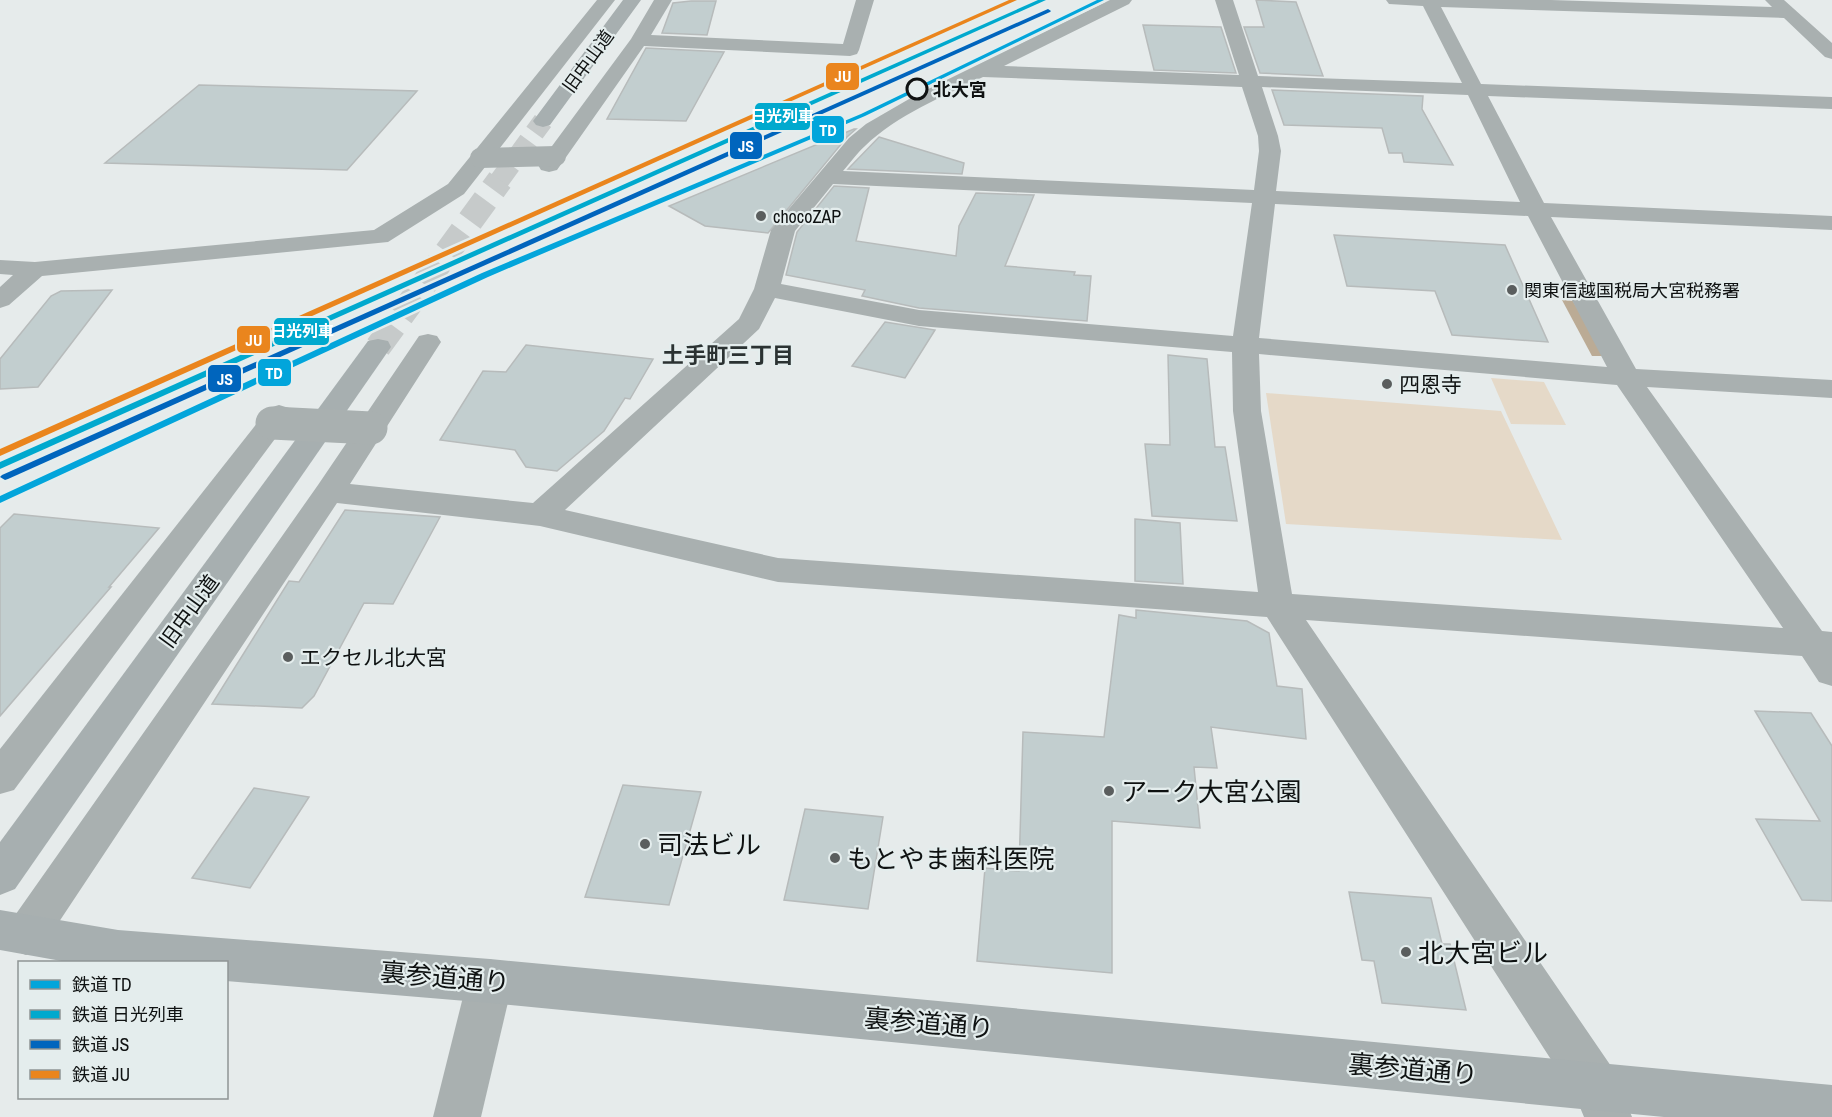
<svg xmlns="http://www.w3.org/2000/svg" width="1832" height="1117" viewBox="0 0 1832 1117" font-family="'Archivo Narrow','Noto Sans JP',sans-serif">
<rect width="100%" height="100%" fill="#e6ebeb"/>
<g fill="#e5d9c8">
<path d="M 1491,378 L 1544,382 L 1566,425 L 1511,424 Z"/>
<path d="M 1266,393 L 1501,411 L 1562,540 L 1286,524 Z"/>
</g>
<path fill="#bbab95" d="M 1562,300 L 1573,301 L 1603,356 L 1592,356 Z"/>
<g fill="#c2cecf" stroke="#b7bbbb" stroke-width="1.5">
<path d="M 1256,0 L 1296,2 L 1323,76 L 1260,73 L 1244,27 L 1264,27 Z"/>
<path d="M 691,1 L 716,1 L 707,35 L 662,33 L 673,3 Z"/>
<path d="M 1143,25 L 1221,27 L 1236,73 L 1154,70 Z"/>
<path d="M 646,48 L 724,52 L 686,121 L 607,119 Z"/>
<path d="M 199,85 L 417,91 L 347,170 L 105,163 Z"/>
<path d="M 1272,90 L 1423,96 L 1422,109 L 1453,165 L 1404,162 L 1402,153 L 1389,153 L 1382,128 L 1284,125 Z"/>
<path d="M 854,129 L 856,129 L 847,137 L 768,233 L 705,226 L 669,206 Z"/>
<path d="M 879,137 L 964,163 L 962,174 L 848,169 Z"/>
<path d="M 834,186 L 869,188 L 856,241 L 956,256 L 959,226 L 976,193 L 1034,195 L 1005,266 L 1075,272 L 1074,275 L 1091,276 L 1087,321 L 919,308 L 862,296 L 865,290 L 786,275 L 797,232 Z"/>
<path d="M 1334,235 L 1505,245 L 1548,342 L 1452,335 L 1435,291 L 1347,286 Z"/>
<path d="M 112,290 L 38,387 L 0,389 L 0,359 L 51,296 L 61,291 Z"/>
<path d="M 885,322 L 935,330 L 905,378 L 852,366 Z"/>
<path d="M 526,345 L 653,359 L 630,399 L 625,398 L 604,431 L 557,471 L 526,467 L 515,450 L 440,440 L 483,371 L 506,372 Z"/>
<path d="M 1168,355 L 1207,359 L 1215,447 L 1225,447 L 1237,521 L 1152,516 L 1145,444 L 1170,445 Z"/>
<path d="M 345,510 L 440,517 L 393,604 L 364,603 L 314,696 L 302,708 L 212,704 L 289,581 L 299,582 Z"/>
<path d="M 14,514 L 159,528 L 109,587 L 111,587 L 0,716 L 0,528 Z"/>
<path d="M 1135,519 L 1180,523 L 1183,584 L 1135,581 Z"/>
<path d="M 1136,610 L 1247,621 L 1269,633 L 1277,686 L 1302,689 L 1306,739 L 1211,727 L 1217,768 L 1194,767 L 1200,828 L 1112,821 L 1112,973 L 977,961 L 985,868 L 1019,871 L 1023,732 L 1104,737 L 1119,615 L 1136,618 Z"/>
<path d="M 1755,711 L 1811,713 L 1832,746 L 1832,901 L 1802,900 L 1756,819 L 1820,821 Z"/>
<path d="M 623,785 L 701,792 L 669,905 L 585,897 Z"/>
<path d="M 254,788 L 309,797 L 250,888 L 192,878 Z"/>
<path d="M 805,809 L 883,817 L 868,909 L 784,900 Z"/>
<path d="M 1349,892 L 1431,898 L 1442,944 L 1450,944 L 1466,1010 L 1382,1003 L 1374,961 L 1362,960 Z"/>
</g>
<g fill="none" stroke-linecap="round" stroke-linejoin="round">
<path stroke="#c6caca" stroke-width="20" stroke-dasharray="20 10" stroke-linecap="butt" d="M 499,181 L 543,121"/>
<path stroke="#c6caca" stroke-width="26" stroke-dasharray="26 13" stroke-linecap="butt" d="M 378,347 L 500,180"/>
<g fill="#a9b0b0" fill-rule="evenodd">
<path d="M 597,0 L 615,0 L 464,194 L 388,242 L 42,276 L 9,305 L 0,308 L 0,287 L 13,275 L 0,274 L 0,260 L 35,262 L 374,230 L 448,184 Z"/>
<path d="M 654,0 L 672,0 L 651,35 L 843,44 L 856,0 L 874,0 L 859,50 L 857,54 L 850,56 L 644,46 L 557,170 L 549,172 L 541,170 L 538,165 L 631,39 Z"/>
<path d="M 1110,0 L 1132,0 L 1129,4 L 1004,66 L 1239,75 L 1215,0 L 1233,0 L 1258,76 L 1462,83 L 1423,6 L 1389,4 L 1386,0 L 1551,0 L 1772,7 L 1765,0 L 1784,0 L 1832,43 L 1832,59 L 1825,57 L 1784,18 L 1441,7 L 1481,84 L 1832,97 L 1832,109 L 1488,96 L 1544,203 L 1832,216 L 1832,230 L 1551,217 L 1636,369 L 1832,380 L 1832,398 L 1647,387 L 1822,631 L 1832,632 L 1832,686 L 1819,682 L 1802,656 L 1306,620 L 1613,1069 L 1632,1117 L 1584,1117 L 1577,1100 L 1267,617 L 778,582 L 540,526 L 337,503 L 41,949 L 26,955 L 11,949 L 4,935 L 11,921 L 318,485 L 419,336 L 428,334 L 437,336 L 441,342 L 350,484 L 533,503 L 739,319 L 754,289 L 771,230 L 849,138 L 866,124 L 916,95 ZM 983,77 L 1242,87 L 1258,136 L 1259,151 L 1254,190 L 843,171 C 850,163 857,153 865,146 C 897,115 944,96 983,77 ZM 1262,87 L 1468,95 L 1520,202 L 1276,191 L 1281,151 L 1278,136 ZM 833,184 L 1252,203 L 1233,336 L 919,310 L 781,284 L 795,231 ZM 1275,204 L 1528,216 L 1607,367 L 1259,338 ZM 775,298 L 919,326 L 1232,352 L 1233,411 L 1258,592 L 778,558 L 565,510 L 759,329 ZM 1259,354 L 1617,385 L 1783,628 L 1292,594 L 1261,411 Z"/>
<path d="M 279,405 L 289,408 L 293,414 L 289,420 L 14,790 L 0,794 L 0,749 L 269,408 Z"/>
<path d="M 490,959 L 506,966 L 513,981 L 481,1117 L 433,1117 L 467,981 L 474,966 Z"/>
</g>
<g fill="#a7afb0" fill-rule="evenodd">
<path d="M 623,0 L 641,0 L 550,125 L 543,127 L 536,125 L 533,121 L 536,117 Z"/>
<path d="M 378,339 L 388,341 L 391,347 L 15,889 L 0,895 L 0,842 L 368,341 Z"/>
<path d="M 0,910 L 118,930 L 490,959 L 1832,1085 L 1832,1117 L 1664,1117 L 490,1003 L 226,981 L 226,962 L 67,962 L 0,950 Z"/>
</g>
<path stroke="#a9b0b0" stroke-width="20" d="M 480,158 L 556,156"/>
<path stroke="#a9b0b0" stroke-width="33" d="M 272,423 L 371,428"/>
<g stroke="#e4eded" stroke-width="5">
<path id="rail-1" d="M 1097,0 L 1104,0 L 865,116 L 488,277 L 0,503 L 0,496 L 482,273 L 861,114 Z"/>
</g>
<g stroke="#e4eded" stroke-width="5">
<path id="rail-2" d="M 1038,0 L 1046,0 L 0,469 L 0,462 Z"/>
</g>
<g stroke="#e4eded" stroke-width="5">
<path id="rail-3" d="M 1048,9 L 1051,11 L 1050,12 L 8,479 L 5,480 L 0,477 L 2,475 Z"/>
</g>
<g stroke="#e4eded" stroke-width="5">
<path id="rail-4" d="M 1009,0 L 1017,0 L 0,456 L 0,449 Z"/>
</g>
<use href="#rail-1" fill="#02a5db" fill-rule="evenodd"/>
<use href="#rail-2" fill="#00a9ce" fill-rule="evenodd"/>
<use href="#rail-3" fill="#0065bd" fill-rule="evenodd"/>
<use href="#rail-4" fill="#ea851d" fill-rule="evenodd"/>
</g>
<circle fill="#e4eded" stroke="#0f1212" stroke-width="3" cx="917" cy="89" r="10"/>
<g fill="#5a5e5e" stroke="#e4eded" stroke-width="2">
<circle cx="761" cy="216" r="6"/>
<circle cx="1512" cy="290" r="6"/>
<circle cx="1387" cy="384" r="6"/>
<circle cx="288" cy="657" r="6"/>
<circle cx="1109" cy="791" r="6"/>
<circle cx="645" cy="844" r="6"/>
<circle cx="835" cy="858" r="6"/>
<circle cx="1406" cy="952" r="6"/>
</g>
<g text-anchor="middle" dominant-baseline="central" stroke-width="4.5" stroke-linejoin="round" paint-order="stroke">
<g font-size="18" fill="#0f1212" stroke="#e4eded">
<text transform="translate(588 61) rotate(-54)">旧中山道</text>
</g>
<g font-size="18" font-weight="bold" fill="#0f1212" stroke="#e4eded" text-anchor="start">
<text x="933" y="89">北大宮</text>
</g>
<g font-size="18" fill="#0f1212" stroke="#e4eded" text-anchor="start">
<text x="773" y="216">chocoZAP</text>
<text x="1524" y="290">関東信越国税局大宮税務署</text>
</g>
<g font-size="21" fill="#0f1212" stroke="#e4eded" text-anchor="start">
<text x="1399" y="384">四恩寺</text>
<text x="300" y="657">エクセル北大宮</text>
</g>
<g font-size="21" fill="#0f1212" stroke="#e4eded">
<text transform="translate(189 611) rotate(-54)">旧中山道</text>
</g>
<g font-size="22" font-weight="bold" fill="#2b3232" stroke="#e4eded">
<text x="728" y="355">土手町三丁目</text>
</g>
<g font-size="26" fill="#0f1212" stroke="#e4eded" text-anchor="start">
<text x="1121" y="791">アーク大宮公園</text>
<text x="657" y="844">司法ビル</text>
<text x="847" y="858">もとやま歯科医院</text>
<text x="1418" y="952">北大宮ビル</text>
</g>
<g font-size="26" fill="#0f1212" stroke="#e4eded">
<text transform="translate(445 977) rotate(5)">裏参道通り</text>
<text transform="translate(929 1023) rotate(5)">裏参道通り</text>
<text transform="translate(1413 1069) rotate(5)">裏参道通り</text>
</g>
</g>
<g stroke="#e4eded" stroke-width="2">
<rect x="825" y="62" width="35" height="29" rx="6" fill="#ea851d"/>
<rect x="754" y="102" width="57" height="29" rx="6" fill="#00a9ce"/>
<rect x="811" y="115" width="34" height="29" rx="6" fill="#02a5db"/>
<rect x="729" y="131" width="34" height="29" rx="6" fill="#0065bd"/>
<rect x="273" y="317" width="57" height="29" rx="6" fill="#00a9ce"/>
<rect x="236" y="325" width="35" height="29" rx="6" fill="#ea851d"/>
<rect x="257" y="358" width="35" height="29" rx="6" fill="#02a5db"/>
<rect x="207" y="364" width="35" height="29" rx="6" fill="#0065bd"/>
</g>
<g font-size="16" text-anchor="middle" font-weight="bold" fill="#fff">
<text x="843" y="82">JU</text>
<text x="782" y="122">日光列車</text>
<text x="828" y="136">TD</text>
<text x="746" y="152">JS</text>
<text x="302" y="337">日光列車</text>
<text x="254" y="346">JU</text>
<text x="274" y="379">TD</text>
<text x="225" y="385">JS</text>
</g>
<rect x="18" y="961" width="210" height="138" fill="#e4eded" stroke="#8f9595" stroke-width="1.5"/>
<rect x="30" y="980" width="30" height="9" fill="#02a5db" stroke="#8f9595" stroke-width="1.5"/>
<text x="72" y="991" font-size="18" fill="#0f1212">鉄道 TD</text>
<rect x="30" y="1010" width="30" height="9" fill="#00a9ce" stroke="#8f9595" stroke-width="1.5"/>
<text x="72" y="1021" font-size="18" fill="#0f1212">鉄道 日光列車</text>
<rect x="30" y="1040" width="30" height="9" fill="#0065bd" stroke="#8f9595" stroke-width="1.5"/>
<text x="72" y="1051" font-size="18" fill="#0f1212">鉄道 JS</text>
<rect x="30" y="1070" width="30" height="9" fill="#ea851d" stroke="#8f9595" stroke-width="1.5"/>
<text x="72" y="1081" font-size="18" fill="#0f1212">鉄道 JU</text>
</svg>
